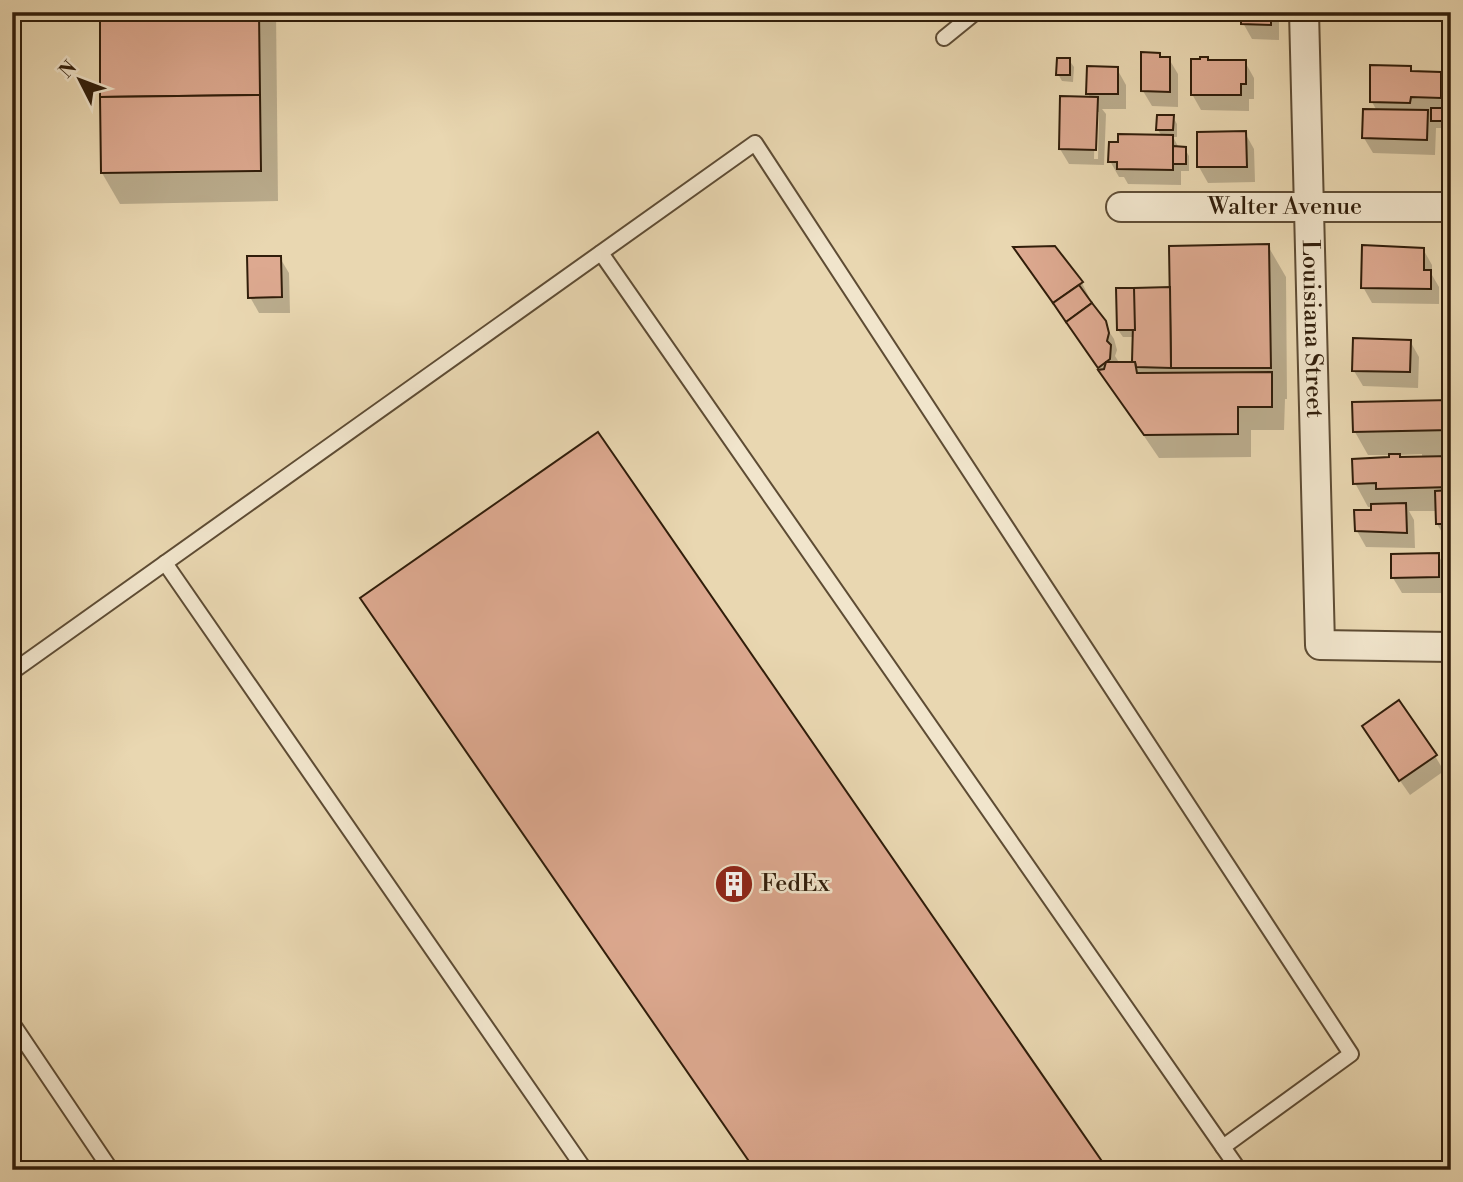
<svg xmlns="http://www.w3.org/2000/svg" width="1463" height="1182" viewBox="0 0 1463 1182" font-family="'Libre Bodoni',serif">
<rect width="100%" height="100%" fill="#e9d7b1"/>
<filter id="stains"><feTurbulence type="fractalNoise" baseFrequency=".00286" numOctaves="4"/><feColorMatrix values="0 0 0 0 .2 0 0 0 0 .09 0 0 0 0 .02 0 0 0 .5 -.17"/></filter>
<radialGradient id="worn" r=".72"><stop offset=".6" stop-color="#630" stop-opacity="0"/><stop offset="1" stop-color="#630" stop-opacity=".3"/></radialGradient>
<g fill="#0003" fill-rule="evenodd">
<path d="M 102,12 L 276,12 L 278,201 L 120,204 L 102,173 Z"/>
<path d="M 1243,12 L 1279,12 L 1279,40 L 1252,39 L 1243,23 Z"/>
<path d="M 1159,54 L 1162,58 L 1169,59 L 1178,74 L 1178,107 L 1152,106 L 1143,91 Z"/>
<path d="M 1069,60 L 1074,67 L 1073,82 L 1062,81 L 1058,74 Z"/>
<path d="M 1209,61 L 1245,62 L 1254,78 L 1254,99 L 1249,99 L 1249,111 L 1201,110 L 1192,94 Z"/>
<path d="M 1410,68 L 1413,73 L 1440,74 L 1449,89 L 1449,113 L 1446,113 L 1448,117 L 1448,128 L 1436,128 L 1435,155 L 1373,153 L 1364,138 L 1377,111 L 1372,102 Z"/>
<path d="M 1117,69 L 1126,85 L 1126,109 L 1102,109 L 1106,114 L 1104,165 L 1069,164 L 1060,149 L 1091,99 L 1088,93 ZM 1095,112 L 1099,112 L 1098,159 L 1094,159 Z"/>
<path d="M 1173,117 L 1177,124 L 1177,137 L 1173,137 L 1179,148 L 1185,149 L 1189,156 L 1189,171 L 1181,171 L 1181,185 L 1128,184 L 1124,177 L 1119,177 L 1110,161 L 1162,136 L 1158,130 Z"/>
<path d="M 1245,133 L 1254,149 L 1255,182 L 1208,183 L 1199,167 L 1199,134 Z"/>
<path d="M 1268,246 L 1286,277 L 1287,399 L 1285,399 L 1284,430 L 1251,430 L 1251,457 L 1159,458 L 1016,249 L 1054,248 L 1082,283 L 1090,299 L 1088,300 L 1114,339 L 1117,350 L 1115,356 L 1120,364 L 1134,364 L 1135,337 L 1123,337 L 1118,330 L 1169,289 Z"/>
<path d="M 1423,249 L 1432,265 L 1432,275 L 1439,287 L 1439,304 L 1372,303 L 1363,287 Z"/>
<path d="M 280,258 L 289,273 L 290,313 L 259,313 L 250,297 Z"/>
<path d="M 1410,341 L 1419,357 L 1418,388 L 1363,386 L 1354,371 Z"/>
<path d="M 1451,402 L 1451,539 L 1446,539 L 1437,524 L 1437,511 L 1409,511 L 1414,520 L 1415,548 L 1366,547 L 1357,531 L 1373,512 L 1373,507 L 1368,507 L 1355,483 L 1391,459 L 1391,455 L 1368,455 L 1355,432 ZM 1422,454 L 1422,457 L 1400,459 L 1398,455 Z"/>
<path d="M 1438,555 L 1447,570 L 1447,593 L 1402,593 L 1393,578 Z"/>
<path d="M 362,598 L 1106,1170 L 755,1170 L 376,622 Z"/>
<path d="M 1373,742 L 1435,756 L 1444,771 L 1410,795 Z"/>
</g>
<g fill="#dda990" stroke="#301d0a" stroke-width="2">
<path d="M 100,12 L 259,12 L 260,95 L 100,97 Z"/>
<path d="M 1241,12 L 1271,12 L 1271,25 L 1241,24 Z"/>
<path d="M 1141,52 L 1160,53 L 1160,57 L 1170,57 L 1170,92 L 1141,91 Z"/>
<path d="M 1200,57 L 1208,57 L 1208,60 L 1246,60 L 1246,84 L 1241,84 L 1241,95 L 1191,95 L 1191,59 L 1200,59 Z"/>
<path d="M 1057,58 L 1070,58 L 1070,75 L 1056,75 Z"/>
<path d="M 1370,65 L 1411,66 L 1411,71 L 1441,72 L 1441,98 L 1411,97 L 1410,103 L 1370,102 Z"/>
<path d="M 1087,66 L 1118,67 L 1118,94 L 1086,94 Z"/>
<path d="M 260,95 L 261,171 L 101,173 L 100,97 Z"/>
<path d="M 1060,96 L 1098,97 L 1096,150 L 1059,149 Z"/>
<rect x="1431" y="108" width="14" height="13"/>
<path d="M 1363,109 L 1428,110 L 1427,140 L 1362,138 Z"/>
<path d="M 1157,115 L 1174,115 L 1173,130 L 1156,130 Z"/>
<path d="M 1246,131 L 1247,167 L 1197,167 L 1197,132 Z"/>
<path d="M 1118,134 L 1173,135 L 1173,170 L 1117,169 L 1117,162 L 1108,162 L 1109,142 L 1118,142 Z"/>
<path d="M 1173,146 L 1186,147 L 1186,164 L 1173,164 Z"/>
<path d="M 1269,244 L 1271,368 L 1171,368 L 1169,246 Z"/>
<path d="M 1362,245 L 1424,248 L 1424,270 L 1431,270 L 1431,289 L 1361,288 Z"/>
<path d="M 1055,246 L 1083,282 L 1053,303 L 1013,247 Z"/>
<path d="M 247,256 L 281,256 L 282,297 L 248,298 Z"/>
<path d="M 1079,285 L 1092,303 L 1066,322 L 1053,303 Z"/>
<path d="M 1170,287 L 1171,368 L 1136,367 L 1135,362 L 1132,362 L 1134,288 Z"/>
<path d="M 1116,288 L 1134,288 L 1135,330 L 1117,330 Z"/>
<path d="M 1092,303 L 1106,321 L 1109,333 L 1107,341 L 1111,345 L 1110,359 L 1098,368 L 1066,322 Z"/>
<path d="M 1353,338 L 1411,340 L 1410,372 L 1352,371 Z"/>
<path d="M 1106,362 L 1135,362 L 1137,373 L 1272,372 L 1272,407 L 1238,407 L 1238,434 L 1144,435 L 1098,370 L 1104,369 Z"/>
<path d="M 1451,400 L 1451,430 L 1353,432 L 1352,402 Z"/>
<path d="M 598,432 L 1108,1170 L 755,1170 L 360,598 Z"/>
<path d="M 1389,454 L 1400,454 L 1400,457 L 1451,456 L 1451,487 L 1376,489 L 1376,483 L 1353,484 L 1352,459 L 1389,457 Z"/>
<path d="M 1451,490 L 1451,524 L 1436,524 L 1435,491 Z"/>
<path d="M 1406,503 L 1407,533 L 1355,531 L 1354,510 L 1371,510 L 1371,504 Z"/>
<path d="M 1439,553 L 1439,577 L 1391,578 L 1391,554 Z"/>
<path d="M 1399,700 L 1437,755 L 1399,781 L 1362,726 Z"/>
</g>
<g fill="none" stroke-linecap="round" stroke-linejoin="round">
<g stroke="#5e4c34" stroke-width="18">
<g id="service">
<path d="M 944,38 L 976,12"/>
<path d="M 601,253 L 1223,1147"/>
<path d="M 165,563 L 585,1170"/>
<path d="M 12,672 L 755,143 L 1351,1054 L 1223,1147 L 1239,1170"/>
<path d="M 12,1023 L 111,1170"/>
</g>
</g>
<g stroke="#5e4c34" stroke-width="32">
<g id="minor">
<path id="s1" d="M 1304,12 L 1320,645 L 1451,647"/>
<path id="s2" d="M 1121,207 L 1451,207"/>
</g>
</g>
<use href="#service" stroke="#f1e5cc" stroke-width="14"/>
<use href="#minor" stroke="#f1e5cc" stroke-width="28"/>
</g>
<defs>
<g id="building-disc" transform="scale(2.0125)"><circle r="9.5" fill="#8f2418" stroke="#f1e5cc"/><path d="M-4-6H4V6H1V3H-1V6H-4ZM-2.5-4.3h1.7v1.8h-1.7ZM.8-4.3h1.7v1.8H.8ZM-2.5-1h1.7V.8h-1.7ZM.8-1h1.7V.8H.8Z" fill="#fff"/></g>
</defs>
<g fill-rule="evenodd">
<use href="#building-disc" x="734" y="884"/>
</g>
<g text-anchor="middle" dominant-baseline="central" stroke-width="5" stroke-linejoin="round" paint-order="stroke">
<g font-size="24" fill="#301d0a" stroke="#f1e5cc">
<text stroke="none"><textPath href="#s2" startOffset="164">Walter Avenue</textPath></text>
<text stroke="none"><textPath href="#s1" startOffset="317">Louisiana Street</textPath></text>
</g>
<g font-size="24" fill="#301d0a" stroke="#f1e5cc" text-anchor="start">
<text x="761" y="884">FedEx</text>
</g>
</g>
<rect width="1463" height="1182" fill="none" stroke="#e9d7b1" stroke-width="42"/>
<rect x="14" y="14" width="1435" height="1154" fill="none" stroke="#301d0a" stroke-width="3.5"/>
<rect x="21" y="21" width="1421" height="1140" fill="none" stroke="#301d0a" stroke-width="2"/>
<g transform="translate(80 80) rotate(312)" stroke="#f1e5cc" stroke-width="5" paint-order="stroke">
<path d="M0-5L12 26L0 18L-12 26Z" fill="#301d0a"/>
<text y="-10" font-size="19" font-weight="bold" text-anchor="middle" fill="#301d0a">N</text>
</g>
<rect width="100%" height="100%" filter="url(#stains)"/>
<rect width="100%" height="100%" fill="url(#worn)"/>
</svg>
